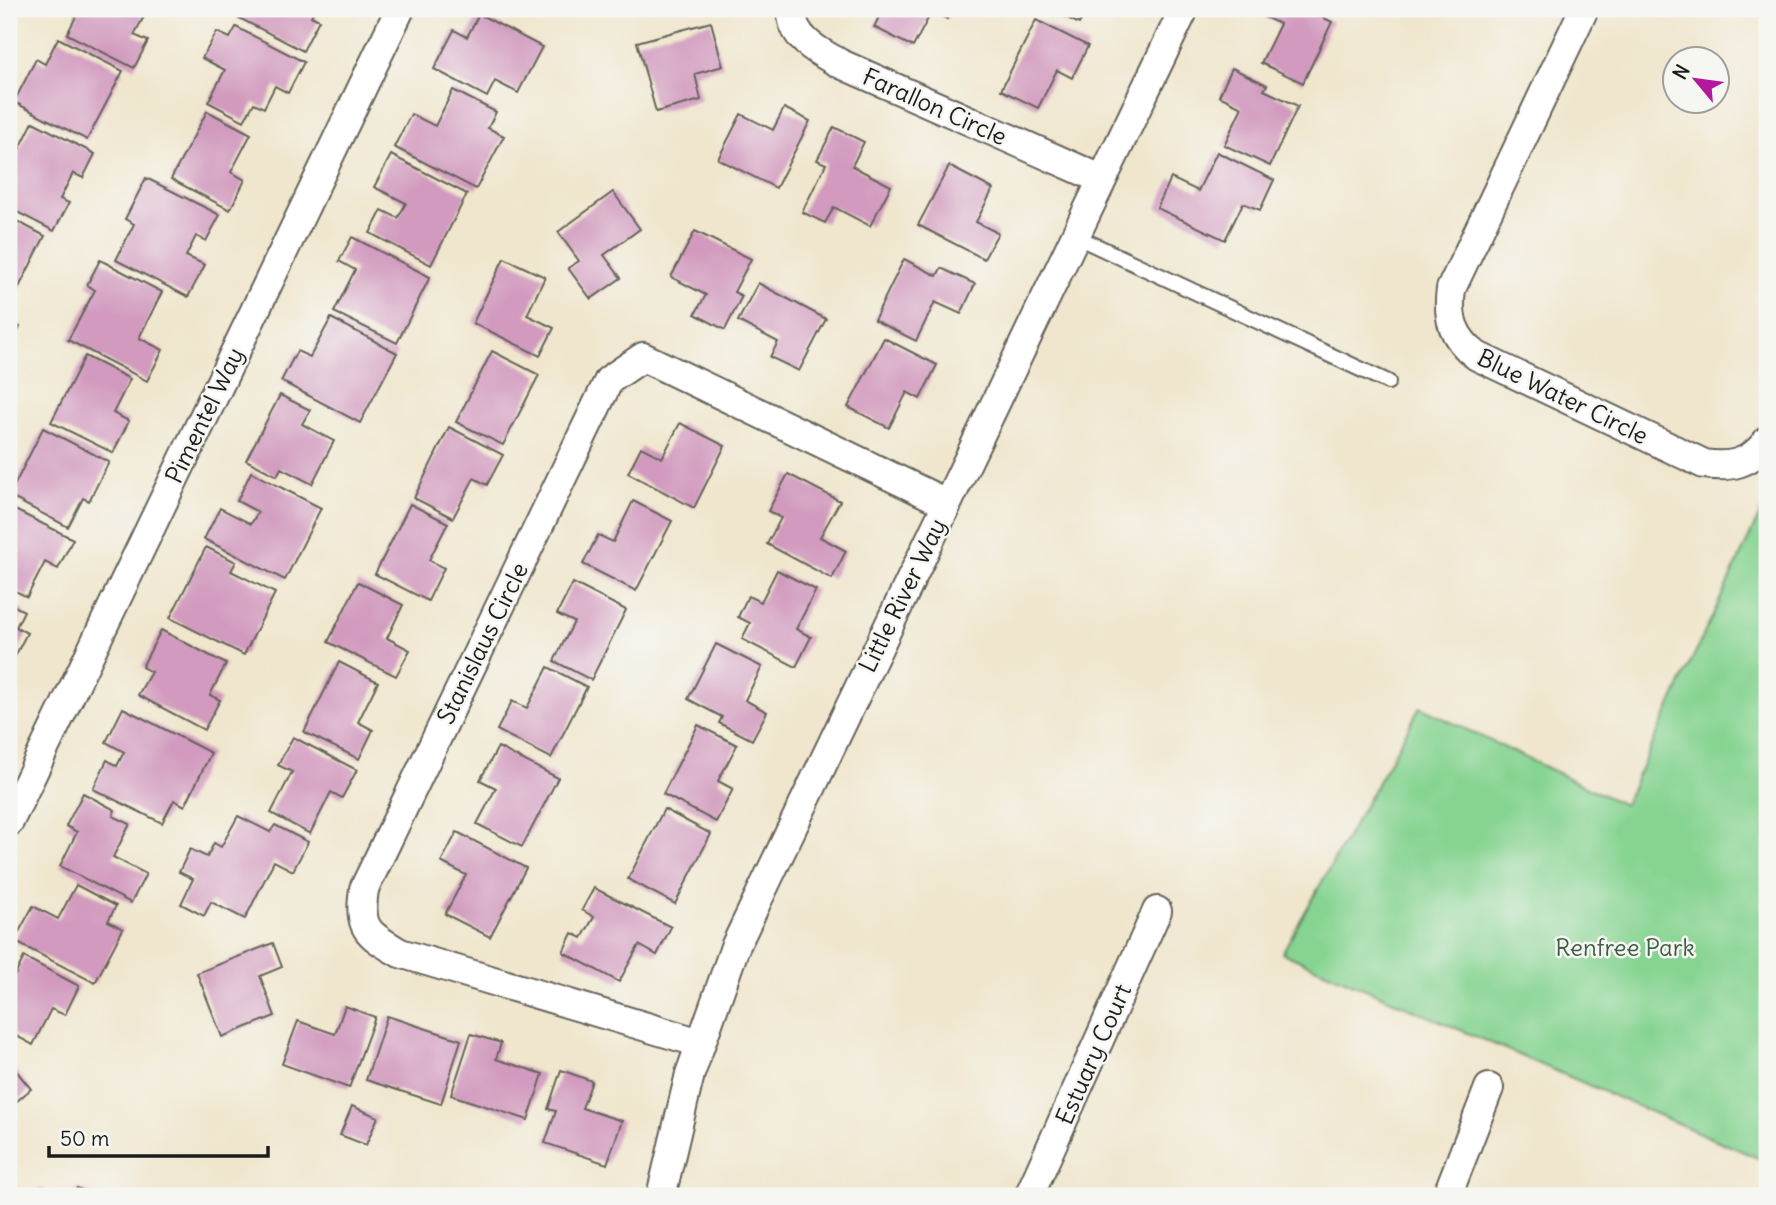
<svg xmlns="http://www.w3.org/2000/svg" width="1776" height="1205" viewBox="0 0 1776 1205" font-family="Delius,sans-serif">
<rect width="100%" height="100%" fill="#f6f6f2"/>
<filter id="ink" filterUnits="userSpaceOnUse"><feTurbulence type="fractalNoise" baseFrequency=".0143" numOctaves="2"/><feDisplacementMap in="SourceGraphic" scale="14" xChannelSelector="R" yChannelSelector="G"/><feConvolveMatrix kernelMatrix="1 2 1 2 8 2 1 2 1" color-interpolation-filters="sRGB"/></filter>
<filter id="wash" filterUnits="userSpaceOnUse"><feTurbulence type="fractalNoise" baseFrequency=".00686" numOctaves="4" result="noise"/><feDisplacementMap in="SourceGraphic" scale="28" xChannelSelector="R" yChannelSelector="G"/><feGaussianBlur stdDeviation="1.57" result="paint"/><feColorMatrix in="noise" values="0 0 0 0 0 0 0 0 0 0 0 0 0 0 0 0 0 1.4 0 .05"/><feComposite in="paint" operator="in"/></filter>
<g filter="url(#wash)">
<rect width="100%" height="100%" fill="#f0e6cd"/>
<path fill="#87d492" stroke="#527857" stroke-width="2" d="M 1761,512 L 1767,514 L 1767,1162 L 1282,953 L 1420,707 L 1624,805 Z"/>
<g id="blocks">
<g fill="#d19abe">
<path d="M 80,9 L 148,9 L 134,35 L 148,41 L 134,68 L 67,34 Z"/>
<path d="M 222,9 L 315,9 L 311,16 L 319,20 L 303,51 Z"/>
<path d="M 504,9 L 521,9 L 517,16 Z"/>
<path d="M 883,9 L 952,9 L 947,19 L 932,11 L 913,47 L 874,27 Z"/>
<path d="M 1050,9 L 1087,9 L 1079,24 Z"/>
<path d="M 1255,9 L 1306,9 L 1332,22 L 1303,83 L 1261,63 L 1280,24 L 1253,12 Z"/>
<path d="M 479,14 L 542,47 L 518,93 L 495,81 L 487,97 L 434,69 L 454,30 L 467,37 Z"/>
<path d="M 1036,20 L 1088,46 L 1072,78 L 1057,70 L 1038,108 L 1001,90 Z"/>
<path d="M 711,22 L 723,66 L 695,74 L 701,100 L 656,112 L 637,42 Z"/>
<path d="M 236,27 L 304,62 L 288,93 L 275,86 L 264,108 L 254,103 L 244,121 L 208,102 L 225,70 L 202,58 L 217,32 L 230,38 Z"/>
<path d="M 58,38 L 123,71 L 87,140 L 14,102 L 36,59 L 45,64 Z"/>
<path d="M 1232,68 L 1267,85 L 1264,90 L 1298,106 L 1270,166 L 1224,145 L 1242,107 L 1219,96 Z"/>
<path d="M 453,90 L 496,112 L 488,128 L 504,136 L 476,189 L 394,147 L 411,114 L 435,126 Z"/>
<path d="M 784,108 L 810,121 L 776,188 L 718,159 L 741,114 L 773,130 Z"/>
<path d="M 207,111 L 251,134 L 231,172 L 245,180 L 230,210 L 171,179 Z"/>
<path d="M 33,122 L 95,154 L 83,178 L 73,173 L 60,199 L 69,203 L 54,231 L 9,208 L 9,170 Z"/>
<path d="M 834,127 L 864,142 L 852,166 L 891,186 L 870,226 L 834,207 L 825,223 L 802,212 L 826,164 L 817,160 Z"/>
<path d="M 1217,152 L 1274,180 L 1260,210 L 1243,203 L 1225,240 L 1157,208 L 1171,178 L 1198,191 Z"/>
<path d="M 391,155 L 467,194 L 431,265 L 370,233 L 382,210 L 398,218 L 406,203 L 374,187 Z"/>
<path d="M 949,166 L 993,189 L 976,222 L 998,233 L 984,259 L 918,225 Z"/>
<path d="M 146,178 L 220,215 L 206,241 L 196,236 L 186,256 L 205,265 L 188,297 L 116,260 L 134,224 L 125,219 Z"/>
<path d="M 613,192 L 640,229 L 604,255 L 621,278 L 591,299 L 568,268 L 579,261 L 558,232 Z"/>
<path d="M 9,217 L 45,236 L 9,307 Z"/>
<path d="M 695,231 L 751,259 L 734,292 L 742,296 L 725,330 L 695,314 L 706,295 L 671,277 Z"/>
<path d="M 352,237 L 430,277 L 397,343 L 334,312 L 355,270 L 339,261 Z"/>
<path d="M 504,258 L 545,277 L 527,315 L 554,328 L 540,356 L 473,323 Z"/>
<path d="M 904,259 L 937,276 L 941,268 L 975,284 L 961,314 L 935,302 L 916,341 L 874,320 Z"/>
<path d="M 100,260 L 162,292 L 139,338 L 163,350 L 147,381 L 68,340 L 95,290 L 87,285 Z"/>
<path d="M 758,283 L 826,319 L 799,371 L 770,357 L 778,342 L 738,321 Z"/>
<path d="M 331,318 L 397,353 L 360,423 L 281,381 L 297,351 L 310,357 Z"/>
<path d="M 9,321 L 20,327 L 9,350 Z"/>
<path d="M 884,338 L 937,365 L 920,399 L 907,392 L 889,428 L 848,407 Z"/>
<path d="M 492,351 L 539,375 L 503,445 L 456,422 Z"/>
<path d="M 85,356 L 130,379 L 113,413 L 129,421 L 113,453 L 51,422 Z"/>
<path d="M 280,395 L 310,410 L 302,424 L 334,441 L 312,484 L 281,468 L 277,476 L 246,460 Z"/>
<path d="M 680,423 L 725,446 L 694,508 L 628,473 L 641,447 L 662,458 Z"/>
<path d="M 449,427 L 503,455 L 487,485 L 474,478 L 453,518 L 414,498 Z"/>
<path d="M 43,428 L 109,462 L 89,501 L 83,498 L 68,527 L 9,496 Z"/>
<path d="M 251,472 L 321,508 L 285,580 L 204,539 L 220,508 L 251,524 L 258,512 L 237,501 Z"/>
<path d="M 788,474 L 840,501 L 820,537 L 846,551 L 832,579 L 767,544 L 781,518 L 768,511 Z"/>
<path d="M 633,501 L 672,521 L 636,591 L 583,564 L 598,535 L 613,542 Z"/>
<path d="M 410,504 L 448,523 L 429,560 L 444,568 L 428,601 L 375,574 Z"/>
<path d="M 9,507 L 73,539 L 58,569 L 45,562 L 27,597 L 9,588 Z"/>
<path d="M 206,547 L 236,562 L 231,571 L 275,593 L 244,655 L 170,618 Z"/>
<path d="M 777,570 L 816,590 L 796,629 L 811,637 L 796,667 L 742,639 L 750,623 L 738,617 L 748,596 L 761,602 Z"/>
<path d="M 358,582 L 403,605 L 387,638 L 410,650 L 396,676 L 328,642 Z"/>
<path d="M 573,583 L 626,610 L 591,680 L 554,661 L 574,622 L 557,614 Z"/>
<path d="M 9,603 L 24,611 L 16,627 L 27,633 L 9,668 Z"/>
<path d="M 161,630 L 226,664 L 210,695 L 220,700 L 204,730 L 138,695 L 151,672 L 142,667 Z"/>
<path d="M 716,644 L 762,667 L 745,700 L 767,712 L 752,740 L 719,723 L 722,717 L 688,699 Z"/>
<path d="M 339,662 L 378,682 L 358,722 L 373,730 L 359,759 L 304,732 Z"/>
<path d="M 548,667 L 587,687 L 551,758 L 497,730 L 512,701 L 527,708 Z"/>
<path d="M 123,708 L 211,753 L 185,806 L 174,800 L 162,823 L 93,789 L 107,760 L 117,766 L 124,752 L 106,742 Z"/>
<path d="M 698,725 L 737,745 L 718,781 L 733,789 L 716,822 L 663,794 Z"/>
<path d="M 293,737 L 357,770 L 342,798 L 331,792 L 310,834 L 271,813 L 292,772 L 278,765 Z"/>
<path d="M 498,747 L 558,778 L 522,847 L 477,824 L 496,788 L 480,780 Z"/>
<path d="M 83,793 L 115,810 L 113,816 L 130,824 L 113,857 L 146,874 L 131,903 L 60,866 L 77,832 L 66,826 Z"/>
<path d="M 664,809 L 711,834 L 675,904 L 628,879 Z"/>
<path d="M 238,816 L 270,832 L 275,825 L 308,842 L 293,871 L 274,861 L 245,919 L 211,902 L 204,916 L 181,904 L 193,879 L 179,872 L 190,849 L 207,857 L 214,843 L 221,847 Z"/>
<path d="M 457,832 L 526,868 L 490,937 L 445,914 L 466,875 L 441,862 Z"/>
<path d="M 76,885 L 116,906 L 108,921 L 123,929 L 95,983 L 14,941 L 33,906 L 58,919 Z"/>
<path d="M 594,888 L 671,927 L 657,955 L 639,945 L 619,982 L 563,952 L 572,933 L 582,938 L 594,917 L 582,910 Z"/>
<path d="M 273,943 L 282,967 L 260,976 L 275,1016 L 222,1037 L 197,973 Z"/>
<path d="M 24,957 L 79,986 L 65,1015 L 51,1009 L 33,1045 L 9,1032 L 9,987 Z"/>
<path d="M 345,1006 L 375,1017 L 349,1088 L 282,1064 L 298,1021 L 335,1034 Z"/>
<path d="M 387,1016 L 461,1040 L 441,1104 L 366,1080 Z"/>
<path d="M 471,1034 L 501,1043 L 496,1059 L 543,1074 L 528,1120 L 451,1095 Z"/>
<path d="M 9,1062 L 31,1089 L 9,1108 Z"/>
<path d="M 561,1070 L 592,1081 L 582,1108 L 622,1121 L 607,1164 L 545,1143 L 556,1111 L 548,1109 Z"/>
<path d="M 352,1106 L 378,1117 L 366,1145 L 340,1135 Z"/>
<path d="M 9,1176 L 15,1177 L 10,1196 L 9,1196 Z"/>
<path d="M 39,1188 L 62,1196 L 36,1196 Z"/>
<path d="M 77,1188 L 97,1196 L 74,1196 Z"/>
</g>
</g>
</g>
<g filter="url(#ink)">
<use href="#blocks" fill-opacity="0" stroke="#66635a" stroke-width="2"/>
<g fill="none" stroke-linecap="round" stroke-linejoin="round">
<g stroke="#66635a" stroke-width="18">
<path id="service" d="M 1075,236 L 1388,382"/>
</g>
<g stroke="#66635a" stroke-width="32">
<g id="minor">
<path d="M 792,9 C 790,38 819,52 841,64 L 1101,179"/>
<path d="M 1584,9 L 1451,289 C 1447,318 1453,338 1477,356 L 1704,464 C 1730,468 1750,464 1767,441"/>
<path d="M 9,822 L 400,9"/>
<path d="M 700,1043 L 400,953 C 368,934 358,930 364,889 L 609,380 L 643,357 L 946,503"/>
<path d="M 661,1196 L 690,1074 L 735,947 L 1184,9"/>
<path d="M 1029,1196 L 1157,911"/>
<path d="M 1447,1196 L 1489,1088"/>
</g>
</g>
<use href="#service" stroke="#fff" stroke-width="14"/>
<use href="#minor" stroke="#fff" stroke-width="28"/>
</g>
</g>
<g text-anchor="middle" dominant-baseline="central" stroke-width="5" stroke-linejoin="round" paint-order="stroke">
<g font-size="24" fill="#1c1c1c" stroke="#f6f6f2">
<text transform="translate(935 106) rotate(24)">Farallon Circle</text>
<text transform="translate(1563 396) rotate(26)">Blue Water Circle</text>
<text transform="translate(204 415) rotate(-64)">Pimentel Way</text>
<text transform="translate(902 595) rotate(-64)">Little River Way</text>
<text transform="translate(482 643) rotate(-64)">Stanislaus Circle</text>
<text transform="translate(1093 1054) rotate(-66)">Estuary Court</text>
</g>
<g font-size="24" fill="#415c45" stroke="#f6f6f2">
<text x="1625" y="947">Renfree Park</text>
</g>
</g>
<rect width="1776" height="1205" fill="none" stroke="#f6f6f2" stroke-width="35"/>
<g transform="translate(1696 80) rotate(299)"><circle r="33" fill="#f6f6f2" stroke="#9f9f9c" stroke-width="2"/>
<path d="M0-5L12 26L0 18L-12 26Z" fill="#b5179e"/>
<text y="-10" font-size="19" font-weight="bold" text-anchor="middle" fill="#1c1c1c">N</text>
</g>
<path d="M49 1146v10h219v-10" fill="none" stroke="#1c1c1c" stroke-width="3.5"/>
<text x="60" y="1146" font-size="21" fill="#1c1c1c" stroke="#f6f6f2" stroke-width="5" paint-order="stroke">50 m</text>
</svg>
